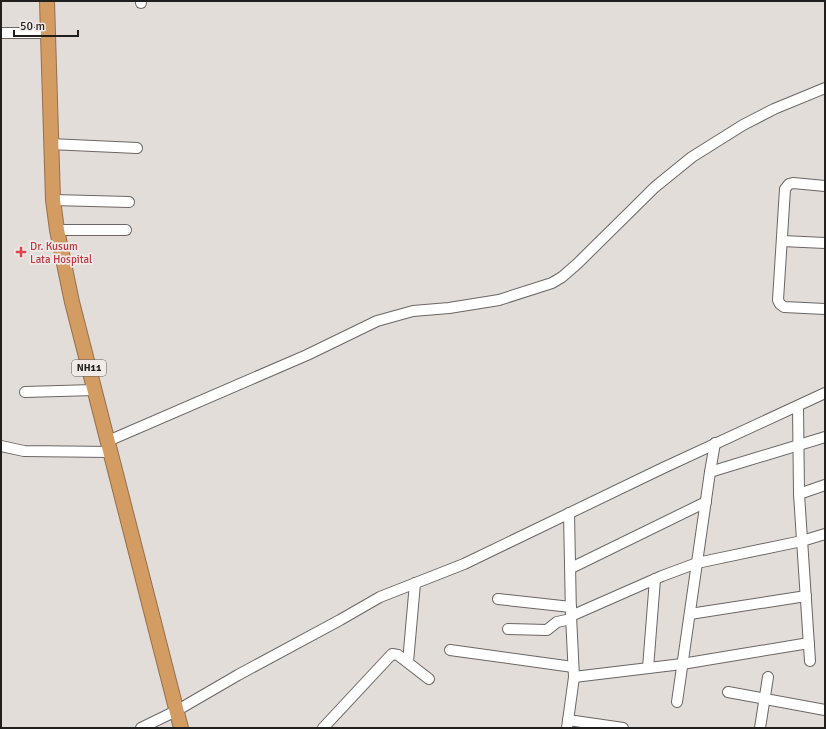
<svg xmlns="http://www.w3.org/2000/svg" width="826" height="729" viewBox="0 0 826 729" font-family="Signika,sans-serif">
<rect width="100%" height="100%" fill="#e3ddda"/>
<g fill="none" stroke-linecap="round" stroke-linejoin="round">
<g stroke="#6b6664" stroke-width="12">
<g id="minor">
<path d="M 141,3 L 141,1"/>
<path d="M 1,33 L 47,33"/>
<path d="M 50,144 L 137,148"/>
<path d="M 825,186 L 793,183 L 789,184 L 785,189 L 778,300 L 780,304 L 784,307 L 825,309"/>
<path d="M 53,200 L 129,202"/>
<path d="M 57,230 L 126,230"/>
<path d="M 782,241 L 825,243"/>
<path d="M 25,392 L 94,390"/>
<path d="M 798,406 L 799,494 L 810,661"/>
<path d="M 108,441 L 307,355 L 377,321 L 413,311 L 449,308 L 499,300 L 552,283 L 562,277 L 577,264 L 655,187 L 692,157 L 743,125 L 774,109 L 825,88"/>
<path d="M 1,446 L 24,451 L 111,452"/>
<path d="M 710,472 L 825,437"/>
<path d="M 799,494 L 825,485"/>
<path d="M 571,568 L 706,502"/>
<path d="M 498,599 L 571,607"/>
<path d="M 690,614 L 806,596"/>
<path d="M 571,616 L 662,576 L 697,563 L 802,541 L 825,534"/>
<path d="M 508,629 L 547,630 L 557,622 L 571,619"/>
<path d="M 450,650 L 573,667"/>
<path d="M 408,662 L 415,583"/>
<path d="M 648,668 L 655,579"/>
<path d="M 574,677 L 682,664 L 809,643"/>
<path d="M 728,692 L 825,710"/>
<path d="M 677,702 L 710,472 L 715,443"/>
<path d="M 568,720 L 623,728"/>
<path d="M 141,728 L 176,711 L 238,675 L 340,620 L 380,597 L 464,564 L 663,468 L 825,393"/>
<path d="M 323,728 L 392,654 L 398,655 L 429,679"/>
<path d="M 567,728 L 574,677 L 571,616 L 569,513"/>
<path d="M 760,728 L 768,677"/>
</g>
</g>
<g stroke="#94704b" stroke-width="16">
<path id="highway" d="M 47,1 L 53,200 L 57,230 L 72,302 L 181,728"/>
</g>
<use href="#minor" stroke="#fff" stroke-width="10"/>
<use href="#highway" stroke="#d29c63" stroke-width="14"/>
</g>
<path fill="#e0444e" stroke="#f1eae8" stroke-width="1.5" d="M19 246h4v4h4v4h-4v4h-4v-4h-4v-4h4z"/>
<g text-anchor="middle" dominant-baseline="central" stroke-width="3.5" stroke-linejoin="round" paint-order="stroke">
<rect fill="#f1eae8" stroke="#5f5c5b" stroke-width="1" x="72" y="360" width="34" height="16" rx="3"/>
<g font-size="10" font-weight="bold" fill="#211f1e">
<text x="89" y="368">NH11</text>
</g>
<g font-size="11" fill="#be3a42" stroke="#f1eae8" text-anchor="start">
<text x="30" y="246">Dr. Kusum<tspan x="30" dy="13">Lata Hospital</tspan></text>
</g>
</g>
<rect width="826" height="729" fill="none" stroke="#211f1e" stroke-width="4"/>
<path d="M14 30v6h64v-6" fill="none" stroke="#211f1e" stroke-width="2"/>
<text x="20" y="30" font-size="12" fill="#211f1e" stroke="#f1eae8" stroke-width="3" paint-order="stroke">50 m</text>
</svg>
